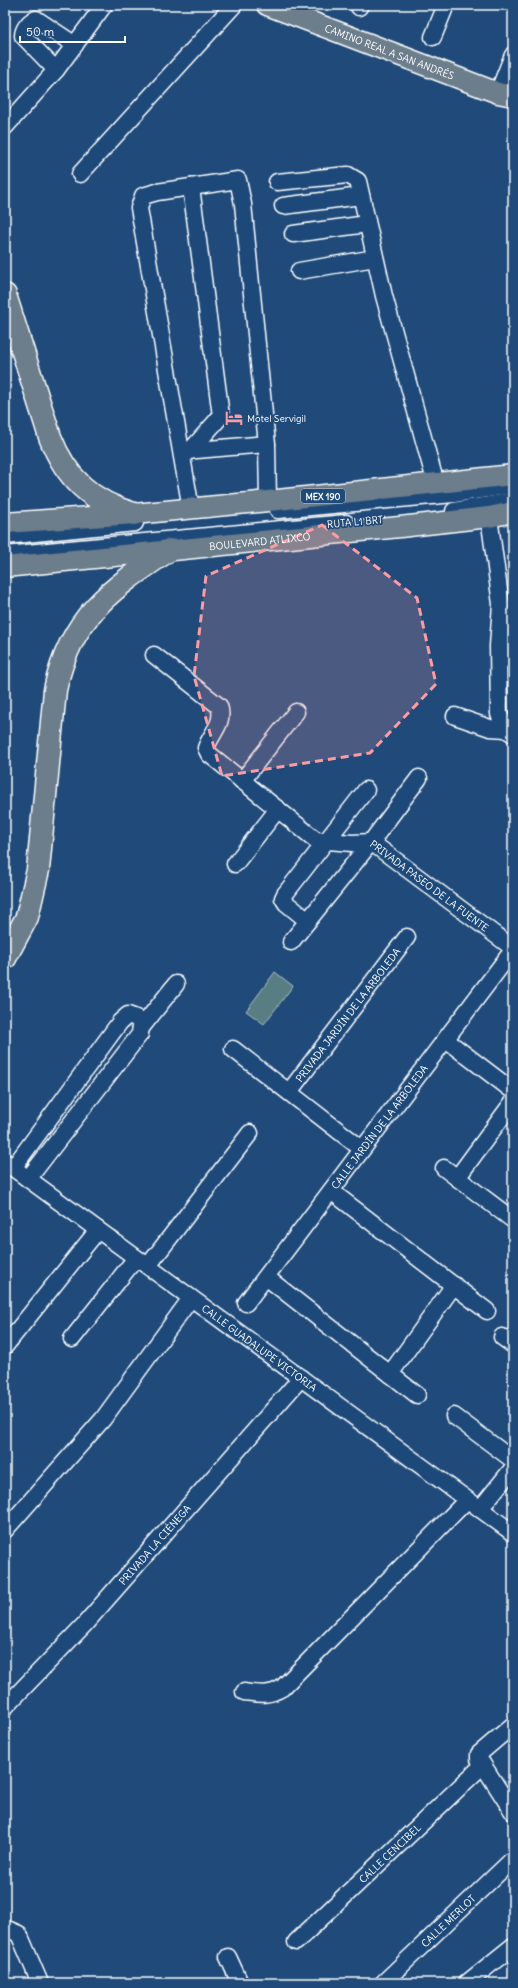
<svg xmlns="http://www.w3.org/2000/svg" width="518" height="1988" viewBox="0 0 518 1988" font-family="Delius,sans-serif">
<rect width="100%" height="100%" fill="#1f4a7a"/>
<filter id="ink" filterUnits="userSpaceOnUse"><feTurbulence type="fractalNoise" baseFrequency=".025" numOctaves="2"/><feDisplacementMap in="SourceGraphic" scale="8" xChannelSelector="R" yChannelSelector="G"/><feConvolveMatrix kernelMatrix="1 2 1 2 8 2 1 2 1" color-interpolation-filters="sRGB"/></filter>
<g filter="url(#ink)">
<path fill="#587e84" stroke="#acbec2" d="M 275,972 L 293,986 L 264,1024 L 246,1011 Z"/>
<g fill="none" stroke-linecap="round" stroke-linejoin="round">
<g stroke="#fff" stroke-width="19">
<g id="minor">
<path d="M 359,7 L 360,5"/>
<path d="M 433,37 L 446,5"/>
<path d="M 56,70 L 23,36 C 23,29 29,21 36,19 L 75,45"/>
<path d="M 498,93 L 513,55"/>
<path d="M 5,127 L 56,70 L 104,5"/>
<path d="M 80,174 L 234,5"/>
<path d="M 277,182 L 348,175 L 358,181 L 384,296 L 436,484"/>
<path d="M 283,206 L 361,196"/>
<path d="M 293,234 L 367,224"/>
<path d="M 299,271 L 375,258"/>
<path d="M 185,451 L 267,444"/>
<path d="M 190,451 L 221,416 L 191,187"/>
<path d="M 191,509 L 139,208 L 143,196 L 157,192 L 238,180 L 243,204 L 267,444 L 268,501"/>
<path d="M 278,510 L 454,494 L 513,485"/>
<path d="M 454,511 L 513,501"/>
<path d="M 489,517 L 501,604 L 498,646 L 499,714 L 506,729 L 513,734"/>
<path d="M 5,536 L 135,523"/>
<path d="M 5,555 L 346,523"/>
<path d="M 505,616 L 508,628 L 513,662"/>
<path id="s1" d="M 154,655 L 219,706 C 225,723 211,733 206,748 L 209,754 L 316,840 L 352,843 L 371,842 L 513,948"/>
<path d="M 455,716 L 490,728 L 506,729"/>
<path d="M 242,781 L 296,712"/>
<path d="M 235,864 L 278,809"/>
<path d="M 308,921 L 286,903 L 283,898 L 285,894 L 366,790"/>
<path d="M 291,942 L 371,842 L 419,778"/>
<path d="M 141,1028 L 176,984"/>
<path d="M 446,1040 L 513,1091"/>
<path d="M 233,1049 L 362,1149"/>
<path id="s2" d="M 289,1092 L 407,937"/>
<path id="s3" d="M 5,1162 L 513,1533"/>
<path d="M 13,1168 L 120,1022 L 128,1015 L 136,1018 L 141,1024 L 140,1034 L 28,1179"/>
<path d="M 444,1168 L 513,1220"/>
<path d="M 457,1178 L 513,1102"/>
<path d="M 331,1191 L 487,1311"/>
<path d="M 148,1266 L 250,1133"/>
<path d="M 266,1277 L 417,1395"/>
<path id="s4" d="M 246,1303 L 513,950"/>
<path d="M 502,1337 L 513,1345"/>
<path d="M 72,1339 L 136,1258"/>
<path d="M 5,1346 L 98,1230"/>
<path d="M 390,1374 L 454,1285"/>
<path d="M 454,1416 L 513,1460"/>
<path d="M 480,1509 L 513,1468"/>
<path d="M 5,1530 L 103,1419 L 191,1298"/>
<path d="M 244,1692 C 259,1694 269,1696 282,1688 L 467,1500"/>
<path id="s5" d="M 5,1707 L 84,1625 L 301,1378"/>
<path d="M 513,1725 L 479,1754 L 479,1759 L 483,1765 L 513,1812"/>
<path d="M 5,1928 L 19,1934 L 40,1983"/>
<path id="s6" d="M 296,1942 L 483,1765"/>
<path d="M 228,1957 L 240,1983"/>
<path id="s7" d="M 383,1983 L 513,1859"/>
<path d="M 467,1983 L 513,1946"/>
</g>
</g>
<g stroke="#fff" stroke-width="23">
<g id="major">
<path id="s8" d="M 267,5 L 498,93 L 513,96"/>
<path d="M 5,523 L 134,514 L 268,501 L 513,475"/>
<path id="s9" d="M 5,567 L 400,527 L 489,517 L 513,512"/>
</g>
</g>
<g stroke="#fff" stroke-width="25">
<g id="highway">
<path d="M 5,295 L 50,437 C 66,478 91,502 134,514"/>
<path d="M 5,958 L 27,917 L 38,870 L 55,690 C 70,617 111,589 169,550"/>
</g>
</g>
<use href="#minor" stroke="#1f4a7a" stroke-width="16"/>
<use href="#major" stroke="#6c7d8b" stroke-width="20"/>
<use href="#highway" stroke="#6c7d8b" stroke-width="22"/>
</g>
</g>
<path fill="#ff9aa2" fill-opacity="0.2" stroke="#ff9aa2" stroke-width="3" stroke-dasharray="8 5" stroke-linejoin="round" d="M 322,525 L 417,598 L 436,684 L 370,753 L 222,776 L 194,676 L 206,576 Z"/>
<defs>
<g id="hotel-bare" transform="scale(1.38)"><path d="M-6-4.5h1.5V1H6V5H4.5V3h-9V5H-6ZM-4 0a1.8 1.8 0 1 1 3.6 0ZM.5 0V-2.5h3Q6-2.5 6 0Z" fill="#ff9aa2" stroke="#1f4a7a" stroke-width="2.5" paint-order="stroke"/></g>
</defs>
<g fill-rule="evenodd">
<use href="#hotel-bare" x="234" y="418"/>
</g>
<g text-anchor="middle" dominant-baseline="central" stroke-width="3.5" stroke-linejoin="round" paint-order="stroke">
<rect fill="#1f4a7a" stroke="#bcc9d7" stroke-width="1" x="301" y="489" width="44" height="14" rx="3"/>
<g font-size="9" font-weight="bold" fill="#fff">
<text x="323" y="496">MEX 190</text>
</g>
<g font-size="10" fill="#fff" stroke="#1f4a7a">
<text stroke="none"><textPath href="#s8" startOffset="131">CAMINO REAL A SAN ANDRÉS</textPath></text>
<text transform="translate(355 522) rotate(-5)">RUTA L1 BRT</text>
<text stroke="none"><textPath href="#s9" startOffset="256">BOULEVARD ATLIXCO</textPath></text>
<text stroke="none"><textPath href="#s1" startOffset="400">PRIVADA PASEO DE LA FUENTE</textPath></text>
<text stroke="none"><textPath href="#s2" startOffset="97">PRIVADA JARDÍN DE LA ARBOLEDA</textPath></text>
<text stroke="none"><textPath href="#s4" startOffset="221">CALLE JARDÍN DE LA ARBOLEDA</textPath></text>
<text stroke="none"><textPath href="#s3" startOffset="315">CALLE GUADALUPE VICTORIA</textPath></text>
<text stroke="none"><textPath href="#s5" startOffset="221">PRIVADA LA CIÉNEGA</textPath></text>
<text stroke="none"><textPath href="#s6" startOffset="129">CALLE CENCIBEL</textPath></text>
<text stroke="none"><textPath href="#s7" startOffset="90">CALLE MERLOT</textPath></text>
</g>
<g font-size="10" fill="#fff" stroke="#1f4a7a" text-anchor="start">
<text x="247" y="418">Motel Servigil</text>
</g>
</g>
<rect width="518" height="1988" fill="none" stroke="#1f4a7a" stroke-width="20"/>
<rect x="10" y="10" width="498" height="1968" fill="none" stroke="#fff" stroke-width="1.5" filter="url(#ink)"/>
<path d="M20 36v6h105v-6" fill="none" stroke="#ffffff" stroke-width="2"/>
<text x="26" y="36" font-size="12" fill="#ffffff" stroke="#1f4a7a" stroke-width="3" paint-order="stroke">50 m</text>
</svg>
